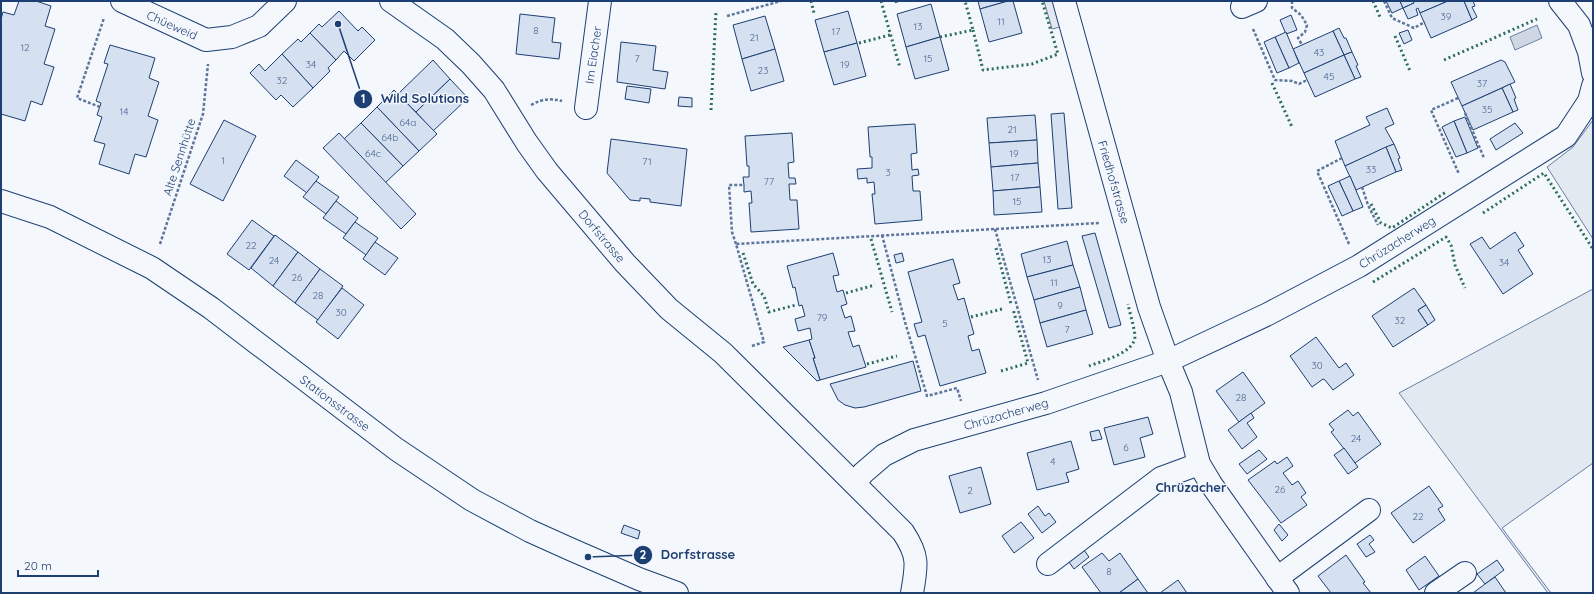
<svg xmlns="http://www.w3.org/2000/svg" width="1594" height="594" viewBox="0 0 1594 594" font-family="Quicksand,sans-serif">
<rect width="100%" height="100%" fill="#f4f7fb"/>
<g fill="#e3e9f0" stroke="#687fa3">
<path d="M 1593,120 L 1593,239 L 1547,167 L 1573,147 Z"/>
<path d="M 1593,289 L 1593,463 L 1502,528 L 1551,593 L 1548,593 L 1399,393 Z"/>
</g>
<path fill="#e3e8f0" stroke="#687fa3" d="M 1044,1 L 1053,1 L 1060,27 L 1052,29 Z"/>
<path fill="#cfd7e4" stroke="#687fa3" d="M 1537,25 L 1542,38 L 1515,50 L 1510,37 Z"/>
<g fill="#d5e0f0" stroke="#1d3f73">
<path d="M 19,1 L 36,1 L 51,6 L 45,26 L 55,29 L 44,64 L 54,67 L 42,105 L 31,101 L 25,121 L 1,114 L 1,19 L 3,12 L 14,15 Z"/>
<path d="M 978,1 L 1008,1 L 980,9 Z"/>
<path d="M 1008,1 L 1013,1 L 1022,33 L 989,42 L 980,9 Z"/>
<path d="M 1386,1 L 1400,1 L 1403,8 L 1392,13 Z"/>
<path d="M 1400,1 L 1413,1 L 1414,3 L 1403,8 Z"/>
<path d="M 1413,1 L 1448,1 L 1420,13 L 1418,8 L 1416,9 L 1418,15 L 1408,19 L 1403,8 L 1414,3 Z"/>
<path d="M 1448,1 L 1464,1 L 1472,20 L 1431,38 L 1420,13 Z"/>
<path d="M 1464,1 L 1473,1 L 1475,6 L 1472,7 L 1477,17 L 1472,20 Z"/>
<path d="M 931,4 L 940,37 L 906,47 L 897,14 Z"/>
<path d="M 339,11 L 358,31 L 362,27 L 375,40 L 354,61 L 344,51 L 336,60 L 310,33 L 319,24 L 322,27 Z"/>
<path d="M 848,11 L 857,43 L 824,52 L 815,20 Z"/>
<path d="M 520,14 L 555,18 L 552,42 L 561,43 L 559,59 L 516,54 Z"/>
<path d="M 1291,15 L 1297,30 L 1286,34 L 1280,20 Z"/>
<path d="M 765,16 L 775,49 L 742,59 L 733,25 Z"/>
<path d="M 1339,28 L 1344,38 L 1346,38 L 1352,52 L 1344,55 L 1333,31 Z"/>
<path d="M 1408,30 L 1412,40 L 1404,44 L 1399,33 Z"/>
<path d="M 1333,31 L 1344,55 L 1304,73 L 1293,49 Z"/>
<path d="M 1286,32 L 1299,63 L 1289,68 L 1275,37 Z"/>
<path d="M 310,33 L 336,60 L 328,68 L 330,71 L 313,88 L 282,54 L 298,39 L 301,42 Z"/>
<path d="M 940,37 L 949,70 L 915,79 L 906,47 Z"/>
<path d="M 1275,37 L 1289,68 L 1277,73 L 1264,42 Z"/>
<path d="M 621,42 L 656,46 L 653,70 L 668,72 L 665,89 L 617,82 Z"/>
<path d="M 857,43 L 866,76 L 834,85 L 824,52 Z"/>
<path d="M 110,45 L 155,58 L 149,78 L 159,82 L 148,116 L 158,120 L 146,157 L 135,154 L 129,174 L 99,164 L 105,144 L 94,141 L 102,117 L 97,115 L 101,103 L 96,101 L 108,64 L 104,63 Z"/>
<path d="M 775,49 L 784,81 L 751,91 L 742,59 Z"/>
<path d="M 1352,52 L 1358,65 L 1356,66 L 1361,77 L 1355,79 L 1344,55 Z"/>
<path d="M 282,54 L 313,88 L 293,107 L 281,95 L 276,100 L 250,73 L 259,64 L 265,71 Z"/>
<path d="M 1344,55 L 1355,79 L 1315,97 L 1304,73 Z"/>
<path d="M 433,60 L 450,79 L 416,112 L 398,94 Z"/>
<path d="M 1501,60 L 1505,62 L 1515,82 L 1462,106 L 1451,82 Z"/>
<path d="M 450,79 L 468,98 L 433,131 L 416,112 Z"/>
<path d="M 1510,84 L 1516,98 L 1514,99 L 1518,110 L 1513,112 L 1502,88 Z"/>
<path d="M 627,86 L 651,89 L 649,103 L 625,99 Z"/>
<path d="M 1502,88 L 1513,112 L 1473,130 L 1462,106 Z"/>
<path d="M 394,90 L 437,134 L 419,151 L 377,107 Z"/>
<path d="M 679,97 L 692,98 L 692,107 L 678,106 Z"/>
<path d="M 377,107 L 419,151 L 403,166 L 361,123 Z"/>
<path d="M 1387,108 L 1394,124 L 1385,128 L 1394,144 L 1345,166 L 1335,141 L 1370,125 L 1366,117 Z"/>
<path d="M 1064,113 L 1072,208 L 1058,209 L 1051,114 Z"/>
<path d="M 1035,115 L 1037,140 L 989,143 L 987,118 Z"/>
<path d="M 1465,117 L 1478,148 L 1467,153 L 1454,121 Z"/>
<path d="M 224,120 L 256,136 L 223,201 L 190,184 Z"/>
<path d="M 1454,121 L 1467,153 L 1456,157 L 1442,127 Z"/>
<path d="M 361,123 L 403,166 L 385,183 L 344,139 Z"/>
<path d="M 1515,123 L 1523,133 L 1496,150 L 1490,139 Z"/>
<path d="M 915,124 L 917,153 L 911,154 L 912,170 L 918,169 L 919,175 L 912,176 L 913,191 L 920,191 L 922,220 L 875,224 L 872,194 L 875,194 L 874,182 L 867,183 L 867,178 L 858,179 L 857,169 L 872,168 L 872,157 L 870,157 L 868,127 Z"/>
<path d="M 339,133 L 416,214 L 401,229 L 323,148 Z"/>
<path d="M 792,133 L 794,162 L 788,163 L 789,178 L 795,178 L 796,184 L 789,184 L 790,200 L 797,200 L 799,229 L 751,232 L 749,203 L 752,203 L 751,191 L 744,192 L 744,185 L 743,177 L 749,177 L 749,166 L 747,166 L 745,136 Z"/>
<path d="M 611,139 L 687,149 L 681,206 L 650,202 L 650,199 L 640,198 L 640,201 L 630,200 L 607,173 Z"/>
<path d="M 1037,140 L 1038,163 L 991,167 L 989,143 Z"/>
<path d="M 1394,144 L 1400,158 L 1398,159 L 1402,170 L 1396,172 L 1386,147 Z"/>
<path d="M 1386,147 L 1396,172 L 1356,190 L 1345,166 Z"/>
<path d="M 296,160 L 319,177 L 307,193 L 284,176 Z"/>
<path d="M 1038,163 L 1040,187 L 993,191 L 991,167 Z"/>
<path d="M 1350,176 L 1363,207 L 1353,211 L 1339,181 Z"/>
<path d="M 316,181 L 339,197 L 326,214 L 303,197 Z"/>
<path d="M 1339,181 L 1353,211 L 1342,216 L 1328,186 Z"/>
<path d="M 1040,187 L 1042,212 L 994,215 L 993,191 Z"/>
<path d="M 336,201 L 358,218 L 346,234 L 323,218 Z"/>
<path d="M 252,220 L 274,236 L 249,270 L 227,254 Z"/>
<path d="M 355,222 L 378,238 L 366,255 L 343,238 Z"/>
<path d="M 1515,232 L 1524,246 L 1518,250 L 1533,274 L 1503,294 L 1470,244 L 1482,237 L 1490,249 Z"/>
<path d="M 1095,233 L 1121,325 L 1109,328 L 1082,236 Z"/>
<path d="M 275,235 L 298,252 L 273,286 L 251,268 Z"/>
<path d="M 1067,241 L 1073,265 L 1027,277 L 1021,254 Z"/>
<path d="M 375,242 L 398,258 L 385,275 L 363,259 Z"/>
<path d="M 298,252 L 320,269 L 295,303 L 273,286 Z"/>
<path d="M 833,253 L 839,275 L 833,276 L 837,292 L 843,290 L 847,304 L 841,306 L 845,318 L 851,316 L 855,331 L 848,332 L 853,347 L 859,345 L 866,367 L 820,380 L 813,358 L 815,358 L 809,340 L 812,339 L 810,328 L 798,331 L 795,319 L 805,316 L 802,305 L 799,306 L 795,287 L 793,288 L 787,266 Z"/>
<path d="M 902,253 L 904,261 L 896,263 L 894,255 Z"/>
<path d="M 953,259 L 960,283 L 953,285 L 958,300 L 964,298 L 974,334 L 968,336 L 972,351 L 979,349 L 986,373 L 940,386 L 925,335 L 918,337 L 914,324 L 922,322 L 908,272 Z"/>
<path d="M 1073,265 L 1080,287 L 1034,300 L 1027,277 Z"/>
<path d="M 320,269 L 343,286 L 318,320 L 295,303 Z"/>
<path d="M 1080,287 L 1086,310 L 1040,323 L 1034,300 Z"/>
<path d="M 342,288 L 364,305 L 338,339 L 316,322 Z"/>
<path d="M 1414,288 L 1426,305 L 1418,310 L 1428,325 L 1393,347 L 1372,316 Z"/>
<path d="M 1426,305 L 1435,320 L 1428,325 L 1418,310 Z"/>
<path d="M 1086,310 L 1093,334 L 1047,347 L 1040,323 Z"/>
<path d="M 1316,337 L 1339,368 L 1346,363 L 1354,375 L 1333,390 L 1325,380 L 1323,379 L 1312,387 L 1290,356 Z"/>
<path d="M 809,340 L 815,358 L 813,358 L 820,380 L 817,381 L 783,347 Z"/>
<path d="M 913,361 L 921,391 L 864,407 L 855,408 L 845,405 L 838,400 L 830,384 Z"/>
<path d="M 1243,372 L 1265,403 L 1239,422 L 1216,391 Z"/>
<path d="M 1348,410 L 1353,416 L 1358,412 L 1381,444 L 1355,463 L 1331,432 L 1334,430 L 1329,424 Z"/>
<path d="M 1251,413 L 1254,418 L 1247,423 L 1257,437 L 1242,449 L 1228,430 Z"/>
<path d="M 1148,417 L 1153,434 L 1140,438 L 1145,457 L 1114,465 L 1104,428 Z"/>
<path d="M 1099,430 L 1102,439 L 1092,441 L 1090,432 Z"/>
<path d="M 1071,441 L 1079,469 L 1066,473 L 1069,482 L 1037,490 L 1027,453 Z"/>
<path d="M 1344,448 L 1358,467 L 1348,474 L 1334,455 Z"/>
<path d="M 1259,450 L 1267,459 L 1247,474 L 1239,464 Z"/>
<path d="M 1287,457 L 1293,466 L 1283,473 L 1292,485 L 1298,481 L 1306,493 L 1301,497 L 1307,505 L 1281,523 L 1248,480 L 1275,461 L 1277,464 Z"/>
<path d="M 981,467 L 991,504 L 960,513 L 949,476 Z"/>
<path d="M 1429,486 L 1443,506 L 1438,509 L 1445,520 L 1413,543 L 1391,513 Z"/>
<path d="M 1038,506 L 1045,516 L 1049,513 L 1056,522 L 1042,533 L 1028,514 Z"/>
<path d="M 1021,522 L 1034,538 L 1014,553 L 1002,536 Z"/>
<path d="M 1279,524 L 1288,535 L 1282,541 L 1274,530 Z"/>
<path d="M 624,525 L 640,531 L 638,539 L 621,533 Z"/>
<path d="M 1370,535 L 1374,540 L 1369,544 L 1375,552 L 1366,557 L 1357,544 Z"/>
<path d="M 1084,550 L 1089,557 L 1074,569 L 1069,562 Z"/>
<path d="M 1102,553 L 1109,561 L 1120,553 L 1138,579 L 1119,593 L 1101,593 L 1082,567 Z"/>
<path d="M 1346,555 L 1365,582 L 1363,583 L 1371,593 L 1331,593 L 1318,576 Z"/>
<path d="M 1425,556 L 1439,576 L 1419,590 L 1406,570 Z"/>
<path d="M 1497,560 L 1504,570 L 1485,584 L 1477,574 Z"/>
<path d="M 1495,577 L 1506,593 L 1473,593 L 1485,584 Z"/>
<path d="M 1138,579 L 1148,593 L 1119,593 Z"/>
<path d="M 1178,580 L 1187,593 L 1160,593 Z"/>
</g>
<g fill="none" stroke-linecap="round" stroke-linejoin="round">
<g stroke="#1d3f73" stroke-width="24">
<g id="street">
<path d="M 122,1 L 206,40 L 232,37 L 259,26 L 285,1"/>
<path d="M 1064,1 L 1149,307 L 1168,361 L 1181,392 L 1199,464 L 1211,484 L 1288,593"/>
<path d="M 1560,1 L 1579,25 L 1589,52 L 1593,73"/>
<path d="M 1242,7 L 1256,1"/>
<path d="M 586,108 L 600,1"/>
<path d="M 855,483 L 863,473 L 884,455 L 914,440 L 1046,403 L 1168,361 L 1268,314 L 1359,266 L 1566,136 L 1589,101 L 1593,86"/>
<path d="M 1048,564 L 1161,478 L 1199,464"/>
<path d="M 1277,578 L 1369,510"/>
<path d="M 1436,593 L 1465,573"/>
</g>
</g>
<g stroke="#1d3f73" stroke-width="24">
<g id="secondary">
<path d="M 391,1 L 445,39 L 471,64 L 494,90 L 527,143 L 547,171 L 625,263 L 669,309 L 723,353 L 903,532 C 919,556 917,565 912,593"/>
<path d="M 1,201 L 50,217 L 152,268 L 211,308 L 396,449 L 472,500 L 530,531 L 570,549 L 639,579 L 677,593"/>
</g>
</g>
<g stroke="#5e769c" stroke-width="2.5" stroke-dasharray="3 2" stroke-linecap="butt">
<path d="M 1292,1 L 1292,8 L 1301,15 L 1307,25 L 1305,32 L 1298,38 L 1302,45"/>
<path d="M 1384,1 L 1392,18 L 1414,28 L 1425,22"/>
<path d="M 727,16 L 781,1"/>
<path d="M 1253,29 L 1275,80 L 1292,81 L 1299,84 L 1307,80"/>
<path d="M 1458,98 L 1431,110 L 1459,174"/>
<path d="M 531,105 C 542,99 550,98 562,101"/>
<path d="M 100,107 L 77,98 L 104,18"/>
<path d="M 1465,113 L 1484,158"/>
<path d="M 1342,158 L 1317,171 L 1349,244"/>
<path d="M 1362,187 L 1368,205 L 1378,225"/>
<path d="M 995,229 L 1038,380"/>
<path d="M 882,235 L 905,322 L 927,396 L 957,388 L 961,401"/>
<path d="M 160,244 L 203,114 L 208,64"/>
<path d="M 736,244 L 732,232 L 729,185 L 744,185"/>
<path d="M 752,346 L 764,342 L 736,244 L 1099,223"/>
</g>
<use href="#street" stroke="#f4f7fb" stroke-width="22"/>
<use href="#secondary" stroke="#f4f7fb" stroke-width="22"/>
<g stroke="#2c6c60" stroke-width="3" stroke-dasharray="2 3" stroke-linecap="butt">
<path d="M 811,1 L 814,13"/>
<path d="M 881,1 L 900,68"/>
<path d="M 896,1 L 897,5"/>
<path d="M 1373,1 L 1380,17"/>
<path d="M 973,30 L 983,70 L 1032,64 L 1058,54 L 1042,1"/>
<path d="M 1395,36 L 1410,71"/>
<path d="M 940,37 L 973,30 L 965,1"/>
<path d="M 859,43 L 890,35"/>
<path d="M 1444,60 L 1537,19"/>
<path d="M 1272,83 L 1292,127"/>
<path d="M 711,110 L 716,11"/>
<path d="M 1371,204 L 1381,223 L 1392,228 L 1446,192"/>
<path d="M 1483,213 L 1544,173 L 1593,249"/>
<path d="M 871,239 L 892,312"/>
<path d="M 996,248 L 1011,304"/>
<path d="M 743,253 L 753,284 L 764,296 L 769,312 L 796,305"/>
<path d="M 1373,282 L 1446,237 L 1451,245 L 1455,265 L 1465,288"/>
<path d="M 846,293 L 875,285"/>
<path d="M 971,317 L 1002,309"/>
<path d="M 867,364 L 897,356"/>
<path d="M 1089,366 C 1102,361 1135,353 1135,336 C 1134,326 1130,314 1128,304"/>
<path d="M 1001,371 L 1028,363 L 1013,309"/>
</g>
</g>
<g text-anchor="middle" dominant-baseline="central" stroke-width="3" stroke-linejoin="round" paint-order="stroke">
<g font-size="10" fill="#4b6792">
<text x="1446" y="16">39</text>
<text x="1001" y="21">11</text>
<text x="918" y="26">13</text>
<text x="536" y="30">8</text>
<text x="836" y="31">17</text>
<text x="754" y="37">21</text>
<text x="25" y="47">12</text>
<text x="1319" y="52">43</text>
<text x="637" y="58">7</text>
<text x="928" y="58">15</text>
<text x="311" y="64">34</text>
<text x="845" y="64">19</text>
<text x="763" y="70">23</text>
<text x="1329" y="76">45</text>
<text x="282" y="80">32</text>
<text x="1482" y="83">37</text>
<text x="1487" y="109">35</text>
<text x="124" y="111">14</text>
<text x="408" y="122">64a</text>
<text x="1012" y="129">21</text>
<text x="390" y="137">64b</text>
<text x="373" y="153">64c</text>
<text x="1014" y="153">19</text>
<text x="223" y="160">1</text>
<text x="647" y="161">71</text>
<text x="1371" y="169">33</text>
<text x="888" y="172">3</text>
<text x="1015" y="177">17</text>
<text x="769" y="181">77</text>
<text x="1017" y="201">15</text>
<text x="251" y="245">22</text>
<text x="1047" y="259">13</text>
<text x="274" y="260">24</text>
<text x="1504" y="262">34</text>
<text x="297" y="277">26</text>
<text x="1054" y="282">11</text>
<text x="318" y="295">28</text>
<text x="1060" y="305">9</text>
<text x="341" y="312">30</text>
<text x="822" y="317">79</text>
<text x="1400" y="320">32</text>
<text x="945" y="323">5</text>
<text x="1067" y="329">7</text>
<text x="1317" y="365">30</text>
<text x="1241" y="397">28</text>
<text x="1356" y="438">24</text>
<text x="1126" y="447">6</text>
<text x="1053" y="461">4</text>
<text x="1280" y="489">26</text>
<text x="970" y="490">2</text>
<text x="1418" y="516">22</text>
<text x="1109" y="571">8</text>
</g>
<g font-size="12" fill="#1d3f73" stroke="#f4f7fb">
<text transform="translate(172 25) rotate(24)">Chüeweid</text>
<text transform="translate(593 55) rotate(-82)">Im Eiacher</text>
<text transform="translate(179 157) rotate(-72)">Alte Sennhütte</text>
<text transform="translate(1114 182) rotate(74)">Friedhofstrasse</text>
<text transform="translate(602 236) rotate(50)">Dorfstrasse</text>
<text transform="translate(1397 242) rotate(-32)">Chrüzacherweg</text>
<text transform="translate(335 403) rotate(37)">Stationsstrasse</text>
<text transform="translate(1006 414) rotate(-16)">Chrüzacherweg</text>
</g>
<g font-size="13" font-weight="bold" fill="#1d3f73" stroke="#f4f7fb">
<text x="1191" y="487">Chrüzacher</text>
</g>
</g>
<path fill="none" stroke="#1d3f73" stroke-width="1.5" d="M338 24L363 99M588 557L643 555"/>
<g fill="#1d3f73" stroke="#f4f7fb" stroke-width="1.5">
<circle cx="338" cy="24" r="4"/>
<circle cx="588" cy="557" r="4"/>
<circle cx="363" cy="99" r="10"/>
<circle cx="643" cy="555" r="10"/>
</g>
<g font-size="12" text-anchor="middle" font-weight="bold" fill="#fff">
<text x="363" y="103">1</text>
<text x="643" y="559">2</text>
</g>
<g font-size="13" text-anchor="middle" font-weight="bold" fill="#1d3f73" stroke="#f4f7fb" stroke-width="3" stroke-linejoin="round" paint-order="stroke">
<text x="425" y="103">Wild Solutions</text>
<text x="698" y="559">Dorfstrasse</text>
</g>
<rect width="1594" height="594" fill="none" stroke="#1d3f73" stroke-width="4"/>
<path d="M18 570v6h80v-6" fill="none" stroke="#1d3f73" stroke-width="2"/>
<text x="24" y="570" font-size="12" fill="#1d3f73" stroke="#f4f7fb" stroke-width="3" paint-order="stroke">20 m</text>
</svg>
